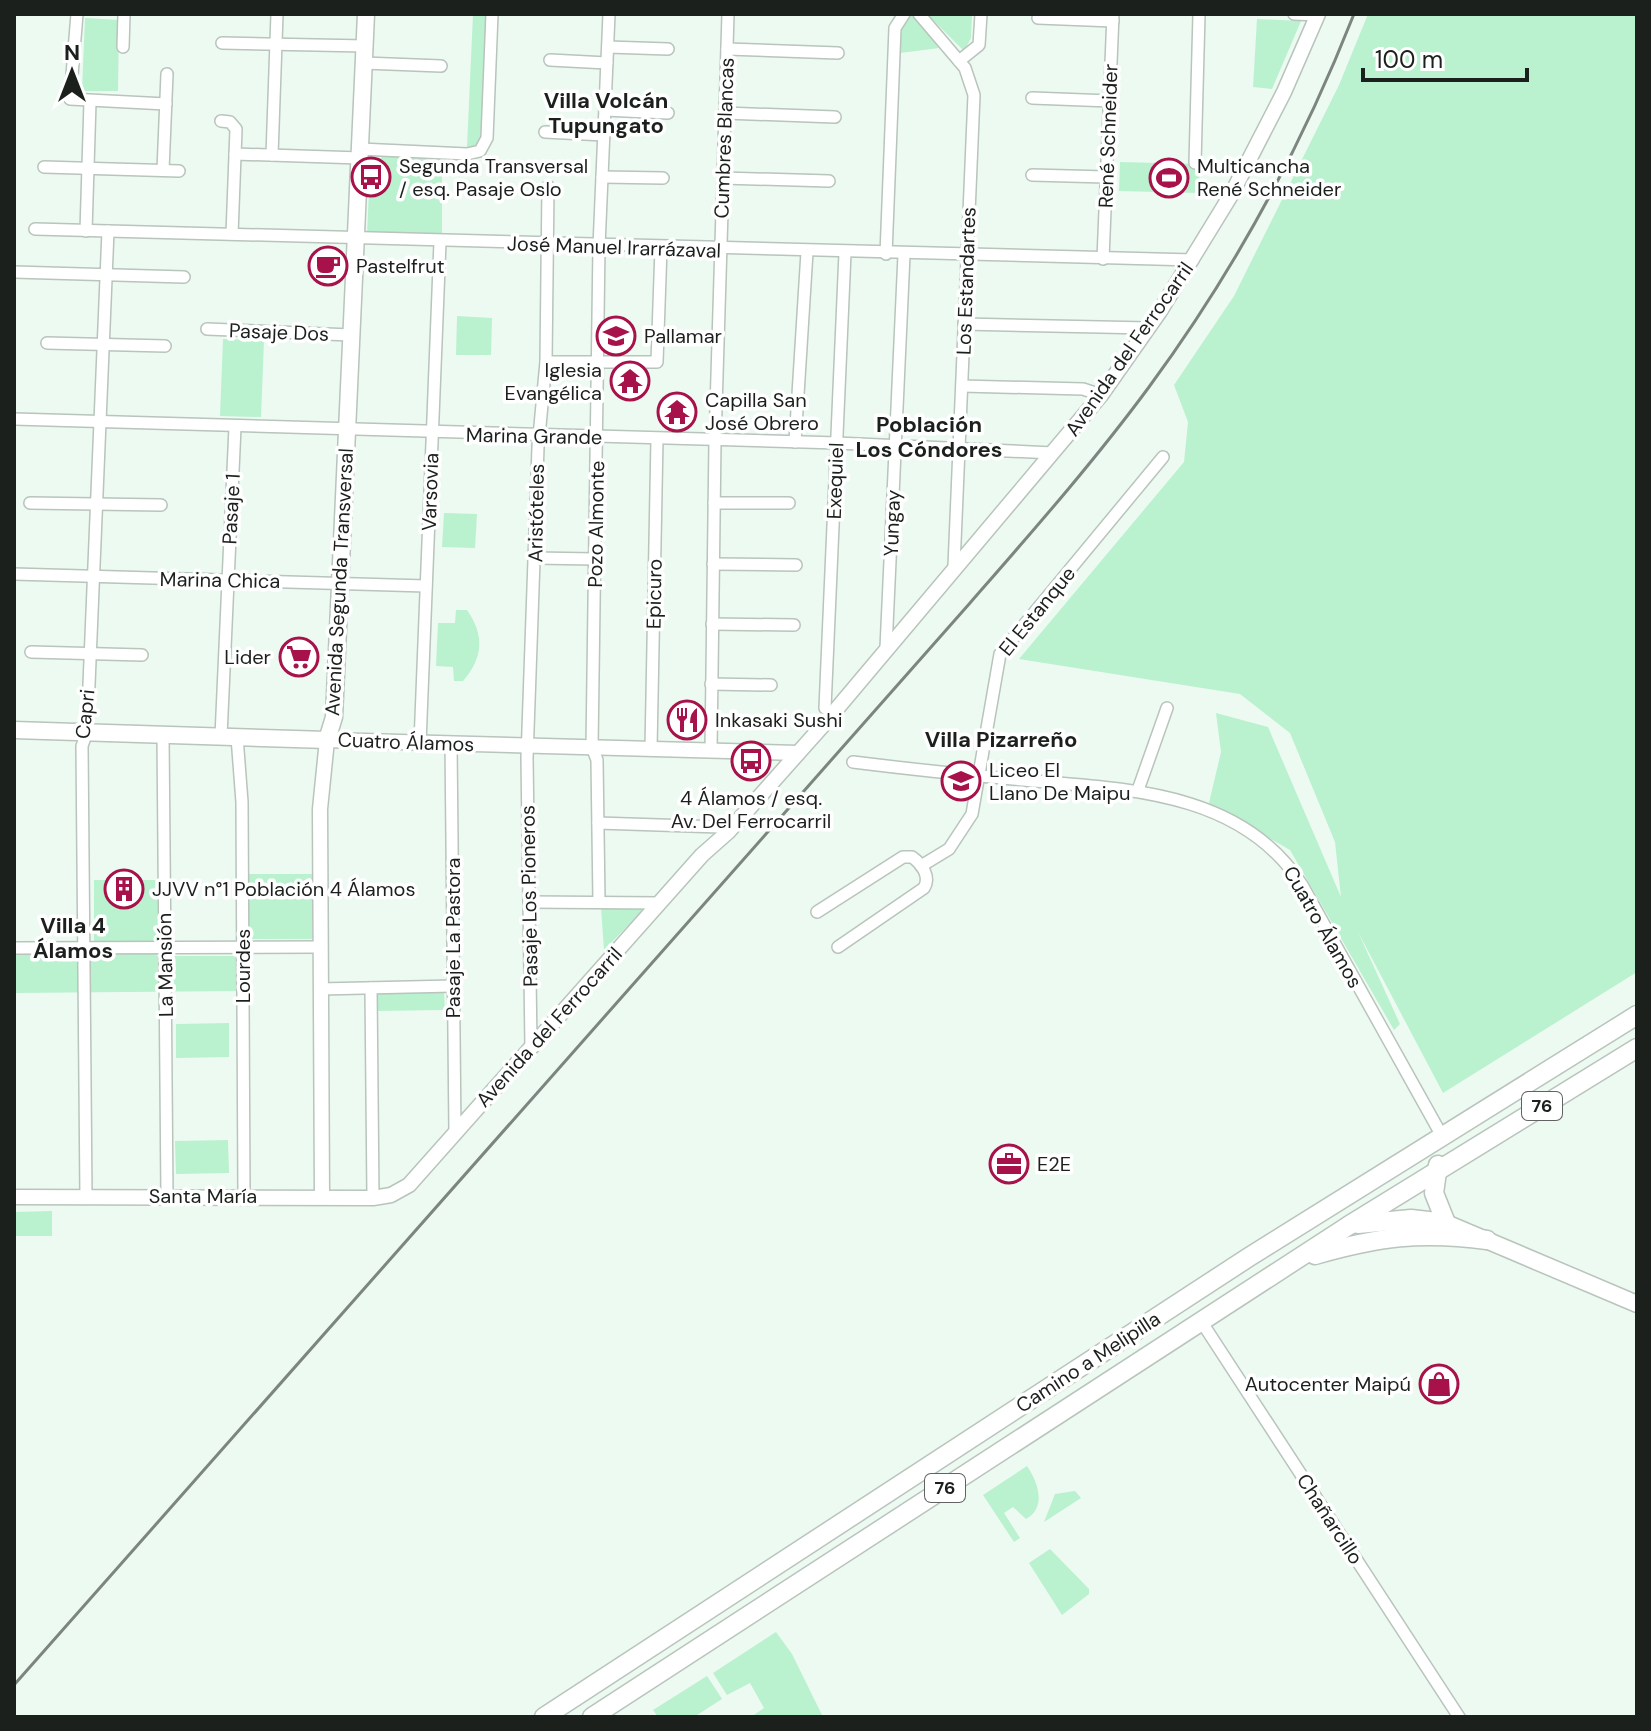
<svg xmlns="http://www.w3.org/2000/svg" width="1651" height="1731" viewBox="0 0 1651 1731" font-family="'DM Sans',sans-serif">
<rect width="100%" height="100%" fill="#edfaf1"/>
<g fill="#baf1cf">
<path d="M 473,14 L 486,14 L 482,138 L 476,148 L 467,147 Z"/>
<path d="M 911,14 L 939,48 L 900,53 L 902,23 Z"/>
<path d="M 927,14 L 972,14 L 971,38 L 964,51 Z"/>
<path d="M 1368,14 L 1637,14 L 1637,972 L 1443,1093 L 1358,932 L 1400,1024 L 1394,1030 L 1290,850 L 1209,803 L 1221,752 L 1216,713 L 1268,727 L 1341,897 L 1335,842 L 1290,733 L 1240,694 L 1019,659 L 1184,462 L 1188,422 L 1174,385 L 1234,296 L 1339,85 Z"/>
<path d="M 85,18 L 119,20 L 118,91 L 82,91 Z"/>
<path d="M 1257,19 L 1301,21 L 1272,89 L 1253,87 Z"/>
<path d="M 383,156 L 442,158 L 442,238 L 367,235 L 370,167 Z"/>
<path d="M 1120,162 L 1200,164 L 1199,193 L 1119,191 Z"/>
<path d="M 457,316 L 492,318 L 491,355 L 456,355 Z"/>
<path d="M 223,339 L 264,340 L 261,417 L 220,416 Z"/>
<path d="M 444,513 L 477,514 L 475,548 L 442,547 Z"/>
<path d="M 456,610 L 467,610 C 485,636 483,658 463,681 L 454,681 L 453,667 L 436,666 L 438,623 L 455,623 Z"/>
<path d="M 248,874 L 313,874 L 312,939 L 248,939 Z"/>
<path d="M 94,880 L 158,880 L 157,956 L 238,956 L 238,991 L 14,993 L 14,954 L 94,953 Z"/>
<path d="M 601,908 L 645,908 L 604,950 Z"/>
<path d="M 444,992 L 445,1010 L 374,1011 L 374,993 Z"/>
<path d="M 229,1023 L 229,1057 L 176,1058 L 176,1024 Z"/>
<path d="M 228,1140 L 229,1173 L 176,1174 L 175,1141 Z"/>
<path d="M 52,1211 L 52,1236 L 14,1236 L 14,1212 Z"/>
<path d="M 1027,1466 C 1038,1482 1047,1507 1026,1519 L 1013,1507 L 1004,1513 L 1020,1538 L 1014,1542 L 983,1495 Z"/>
<path d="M 1075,1491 L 1081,1498 L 1044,1522 L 1055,1494 Z"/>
<path d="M 1050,1549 L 1089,1589 L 1089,1594 L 1062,1615 L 1029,1563 Z"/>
<path d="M 776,1632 L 792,1654 L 823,1717 L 751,1717 L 764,1708 L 750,1683 L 727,1695 L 713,1673 Z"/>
<path d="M 707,1676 L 722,1699 L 694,1717 L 658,1717 L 653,1710 Z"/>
</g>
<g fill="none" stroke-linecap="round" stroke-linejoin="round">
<g stroke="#b8c4bc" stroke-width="14">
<g id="minor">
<path d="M 77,14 L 70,99 L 166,104"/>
<path d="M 919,14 L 965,68 L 974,95 L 954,566"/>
<path d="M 1294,14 L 1318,15"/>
<path d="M 1038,18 L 1113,21"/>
<path d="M 222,43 L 365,46"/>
<path d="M 123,47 L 124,14"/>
<path d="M 608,47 L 668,49"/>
<path d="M 727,49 L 838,53"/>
<path d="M 550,60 L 607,63"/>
<path d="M 959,61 L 979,45 L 981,14"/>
<path d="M 364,63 L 441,66"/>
<path d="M 1032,98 L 1110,101"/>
<path d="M 605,110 L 668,113"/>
<path d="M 725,113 L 835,117"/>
<path d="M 221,121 L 230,122 L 236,129 L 232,234"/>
<path d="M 545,132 L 604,135"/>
<path d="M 360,149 L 467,154 L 480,151 L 487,138 L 492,14"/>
<path d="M 235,154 L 360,158"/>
<path d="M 272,155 L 277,14"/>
<path d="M 1195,163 L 1199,14"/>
<path d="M 44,167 L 179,171"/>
<path d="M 163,170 L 167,74"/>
<path d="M 1032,175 L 1106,177"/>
<path d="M 602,177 L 663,178"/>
<path d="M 723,178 L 829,181"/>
<path d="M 35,229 L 1193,260"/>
<path d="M 86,231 L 90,102"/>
<path d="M 886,254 L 895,28 L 904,14"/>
<path d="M 1103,259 L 1113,14"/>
<path d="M 14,272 L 184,277"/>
<path d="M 964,324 L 1148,328"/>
<path d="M 207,329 L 351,335"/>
<path d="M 47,343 L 165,346"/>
<path d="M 546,362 L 657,362 L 661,248"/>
<path d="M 962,386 L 1083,389 L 1101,395"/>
<path d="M 14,419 L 837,443 L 1053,453"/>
<path d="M 795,442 L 807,252"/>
<path d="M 30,503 L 161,505"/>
<path d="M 714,503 L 789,503"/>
<path d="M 535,558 L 595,559"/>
<path d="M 713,564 L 796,565"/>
<path d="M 14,574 L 426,586"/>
<path d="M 712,624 L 794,625"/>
<path d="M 886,648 L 904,255"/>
<path d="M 31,652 L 142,655"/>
<path d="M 711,684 L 771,685"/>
<path d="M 825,708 L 845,253"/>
<path d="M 163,734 L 167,1196"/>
<path d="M 221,736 L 235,427"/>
<path d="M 237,737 L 242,802 L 244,1196"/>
<path d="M 420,743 L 440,242"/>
<path d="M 451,743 L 455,1133"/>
<path d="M 651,749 L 657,439"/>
<path d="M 711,750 L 715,441 L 728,14"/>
<path d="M 853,762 C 909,769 966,775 1023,780 C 1124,789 1241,790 1302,885 L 1442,1136"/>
<path d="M 1138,790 L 1167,708"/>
<path d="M 598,823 L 720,827"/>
<path d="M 921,866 L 949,849 L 972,814 L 1000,654 L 1163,457"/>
<path d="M 529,902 L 659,903"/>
<path d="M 599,902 L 597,760 L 592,747 L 599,246 L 609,14"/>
<path d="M 817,912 L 903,857 L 912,857 C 922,864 931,877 924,888 L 838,947"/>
<path d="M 14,948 L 320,947"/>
<path d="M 371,988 L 373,1198"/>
<path d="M 320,989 L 453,986"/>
<path d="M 531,1047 L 527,758 L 538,447 L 546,362 L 548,186"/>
<path d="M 86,1197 L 82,746 L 87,732 L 108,231"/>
<path d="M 1201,1321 L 1459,1717"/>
</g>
</g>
<g stroke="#b8c4bc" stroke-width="17">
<g id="tertiary">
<path d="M 14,1197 L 373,1198 L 391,1195 L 409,1185 L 702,855 L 728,832 L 824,724 L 1101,395 L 1160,311 L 1231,195 L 1284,92 L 1318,14"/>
<path d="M 322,1197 L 320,809 L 327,740 L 798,753"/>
</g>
</g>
<g stroke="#b8c4bc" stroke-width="19">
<g id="secondary">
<path d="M 14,730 L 327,740 L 334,717 L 366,14"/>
<path d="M 1446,1223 L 1637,1304"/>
</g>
</g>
<g stroke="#b8c4bc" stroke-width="21">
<g id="primary">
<path d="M 1438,1165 L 1434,1193 L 1446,1223"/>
<path d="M 1358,1224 L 1411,1219 L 1446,1223"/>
<path d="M 1315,1255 C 1378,1237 1421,1231 1487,1240"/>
<path d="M 544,1717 L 1249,1257 L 1637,1015"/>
<path d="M 592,1717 L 1348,1226 L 1637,1048"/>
</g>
</g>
<use href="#minor" stroke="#fff" stroke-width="11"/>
<use href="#tertiary" stroke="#fff" stroke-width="14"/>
<use href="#secondary" stroke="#fff" stroke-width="16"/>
<use href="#primary" stroke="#fff" stroke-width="18"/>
<path stroke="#7d8580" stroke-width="3" d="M 14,1685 L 970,603 C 1031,533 1093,463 1149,387 C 1233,273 1302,146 1354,14"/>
</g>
<defs>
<g id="bus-ring" transform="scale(2)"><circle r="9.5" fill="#fff" stroke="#a7124a" stroke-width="1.5"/><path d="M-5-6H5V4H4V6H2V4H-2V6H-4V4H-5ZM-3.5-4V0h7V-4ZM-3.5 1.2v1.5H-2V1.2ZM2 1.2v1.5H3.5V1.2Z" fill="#a7124a"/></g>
<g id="stadium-ring" transform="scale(2)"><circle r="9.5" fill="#fff" stroke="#a7124a" stroke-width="1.5"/><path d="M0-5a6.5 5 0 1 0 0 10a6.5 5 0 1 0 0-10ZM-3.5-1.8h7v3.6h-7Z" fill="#a7124a"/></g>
<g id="cafe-ring" transform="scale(2)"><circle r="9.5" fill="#fff" stroke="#a7124a" stroke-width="1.5"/><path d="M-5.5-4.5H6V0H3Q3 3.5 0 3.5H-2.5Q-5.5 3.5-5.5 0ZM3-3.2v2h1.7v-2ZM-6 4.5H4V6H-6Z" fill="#a7124a"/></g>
<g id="school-ring" transform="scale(2)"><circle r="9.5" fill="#fff" stroke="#a7124a" stroke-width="1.5"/><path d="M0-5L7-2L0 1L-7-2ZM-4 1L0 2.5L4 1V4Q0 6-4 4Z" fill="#a7124a"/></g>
<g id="temple-ring" transform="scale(2)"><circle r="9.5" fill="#fff" stroke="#a7124a" stroke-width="1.5"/><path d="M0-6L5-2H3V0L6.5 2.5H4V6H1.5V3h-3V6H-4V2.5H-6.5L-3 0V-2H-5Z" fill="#a7124a"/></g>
<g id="supermarket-ring" transform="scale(2)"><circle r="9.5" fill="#fff" stroke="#a7124a" stroke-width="1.5"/><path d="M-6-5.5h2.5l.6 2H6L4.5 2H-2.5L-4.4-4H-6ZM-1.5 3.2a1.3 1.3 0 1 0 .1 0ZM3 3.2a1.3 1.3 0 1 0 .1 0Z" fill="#a7124a"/></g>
<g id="restaurant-ring" transform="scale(2)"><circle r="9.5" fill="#fff" stroke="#a7124a" stroke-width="1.5"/><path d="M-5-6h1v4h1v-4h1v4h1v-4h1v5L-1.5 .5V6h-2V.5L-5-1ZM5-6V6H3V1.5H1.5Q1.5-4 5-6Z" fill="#a7124a"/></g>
<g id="building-ring" transform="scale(2)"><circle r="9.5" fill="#fff" stroke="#a7124a" stroke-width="1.5"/><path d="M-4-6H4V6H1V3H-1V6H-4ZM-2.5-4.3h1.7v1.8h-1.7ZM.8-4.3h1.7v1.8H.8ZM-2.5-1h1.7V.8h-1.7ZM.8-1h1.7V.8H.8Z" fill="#a7124a"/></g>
<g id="office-ring" transform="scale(2)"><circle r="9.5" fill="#fff" stroke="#a7124a" stroke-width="1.5"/><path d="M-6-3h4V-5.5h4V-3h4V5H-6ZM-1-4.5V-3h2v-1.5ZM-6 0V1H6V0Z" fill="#a7124a"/></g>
<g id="shop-ring" transform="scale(2)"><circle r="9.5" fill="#fff" stroke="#a7124a" stroke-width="1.5"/><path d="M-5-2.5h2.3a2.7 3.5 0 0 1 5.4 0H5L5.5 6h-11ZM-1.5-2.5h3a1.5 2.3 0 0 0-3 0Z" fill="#a7124a"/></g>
</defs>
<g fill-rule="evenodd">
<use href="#bus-ring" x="371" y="177"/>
<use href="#stadium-ring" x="1169" y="178"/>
<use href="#cafe-ring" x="328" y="266"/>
<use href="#school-ring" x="616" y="336"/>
<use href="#temple-ring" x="630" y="381"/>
<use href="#temple-ring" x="677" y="412"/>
<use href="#supermarket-ring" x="299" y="657"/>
<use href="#restaurant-ring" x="687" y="720"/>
<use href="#bus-ring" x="751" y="761"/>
<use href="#school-ring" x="961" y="781"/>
<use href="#building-ring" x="124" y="889"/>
<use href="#office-ring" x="1009" y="1164"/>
<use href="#shop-ring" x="1439" y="1384"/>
</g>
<g text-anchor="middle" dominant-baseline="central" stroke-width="7" stroke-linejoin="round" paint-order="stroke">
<g fill="#fff" stroke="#606361" stroke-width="2">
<rect x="1522" y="1092" width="40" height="28" rx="6"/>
<rect x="925" y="1474" width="40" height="28" rx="6"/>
</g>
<g font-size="18" font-weight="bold" fill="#1c201d">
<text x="1542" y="1106">76</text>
<text x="945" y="1488">76</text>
</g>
<g font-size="20" fill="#1c201d" stroke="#fff">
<text transform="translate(1108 136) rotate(-88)">René Schneider</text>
<text transform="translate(724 138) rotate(-88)">Cumbres Blancas</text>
<text transform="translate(614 247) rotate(2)">José Manuel Irarrázaval</text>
<text transform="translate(966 281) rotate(-88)">Los Estandartes</text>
<text transform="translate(279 332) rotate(2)">Pasaje Dos</text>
<text transform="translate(1129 349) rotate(-55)">Avenida del Ferrocarril</text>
<text transform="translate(534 436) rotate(1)">Marina Grande</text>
<text transform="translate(835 481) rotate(-88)">Exequiel</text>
<text transform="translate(430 492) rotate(-88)">Varsovia</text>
<text transform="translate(231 509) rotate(-87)">Pasaje 1</text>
<text transform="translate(536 513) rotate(-89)">Aristóteles</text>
<text transform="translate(892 523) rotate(-88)">Yungay</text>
<text transform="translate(596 524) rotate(-89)">Pozo Almonte</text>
<text transform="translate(220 580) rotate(1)">Marina Chica</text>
<text transform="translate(339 582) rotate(-87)">Avenida Segunda Transversal</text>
<text transform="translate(654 594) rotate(-89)">Epicuro</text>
<text transform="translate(1037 611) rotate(-51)">El Estanque</text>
<text transform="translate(85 714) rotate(-84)">Capri</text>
<text transform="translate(406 742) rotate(2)">Cuatro Álamos</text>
<text transform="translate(529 896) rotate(-91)">Pasaje Los Pioneros</text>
<text transform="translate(1323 927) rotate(60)">Cuatro Álamos</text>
<text transform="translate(453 938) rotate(-90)">Pasaje La Pastora</text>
<text transform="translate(165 965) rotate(-91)">La Mansión</text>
<text transform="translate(243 966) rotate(-90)">Lourdes</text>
<text transform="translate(549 1027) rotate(-48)">Avenida del Ferrocarril</text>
<text x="203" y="1196">Santa María</text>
<text transform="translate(1088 1362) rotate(-33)">Camino a Melipilla</text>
<text transform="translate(1330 1519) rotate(57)">Chañarcillo</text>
</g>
<g font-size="20" fill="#1c201d" stroke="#fff" text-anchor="start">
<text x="399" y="166">Segunda Transversal<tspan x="399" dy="23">/ esq. Pasaje Oslo</tspan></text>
<text x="1197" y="166">Multicancha<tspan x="1197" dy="23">René Schneider</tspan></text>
<text x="356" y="266">Pastelfrut</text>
<text x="644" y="336">Pallamar</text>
<text x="602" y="370" text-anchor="end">Iglesia<tspan x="602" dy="23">Evangélica</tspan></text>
<text x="705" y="400">Capilla San<tspan x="705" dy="23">José Obrero</tspan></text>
<text x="271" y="657" text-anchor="end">Lider</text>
<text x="715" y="720">Inkasaki Sushi</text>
<text x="989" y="770">Liceo El<tspan x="989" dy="23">Llano De Maipu</tspan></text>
<text x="751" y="798" text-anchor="middle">4 Álamos / esq.<tspan x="751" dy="23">Av. Del Ferrocarril</tspan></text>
<text x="152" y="889">JJVV n°1 Población 4 Álamos</text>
<text x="1037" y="1164">E2E</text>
<text x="1411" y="1384" text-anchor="end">Autocenter Maipú</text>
</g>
<g font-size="22" font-weight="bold" fill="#1c201d" stroke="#fff">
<text x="606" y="100">Villa Volcán<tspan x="606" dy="25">Tupungato</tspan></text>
<text x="929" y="424">Población<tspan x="929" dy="25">Los Cóndores</tspan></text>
<text x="1001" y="739">Villa Pizarreño</text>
<text x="73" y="925">Villa 4<tspan x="73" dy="25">Álamos</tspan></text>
</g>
</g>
<rect width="1651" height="1731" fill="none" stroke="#1c201d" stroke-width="32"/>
<g transform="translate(72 72)" stroke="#ffffff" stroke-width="6" paint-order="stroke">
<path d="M0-6L14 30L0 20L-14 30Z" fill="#1c201d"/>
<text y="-12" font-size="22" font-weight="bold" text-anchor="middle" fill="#1c201d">N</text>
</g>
<path d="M1363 68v12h164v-12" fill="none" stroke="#1c201d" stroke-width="4"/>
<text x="1375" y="68" font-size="24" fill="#1c201d" stroke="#ffffff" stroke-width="6" paint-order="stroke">100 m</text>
</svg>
